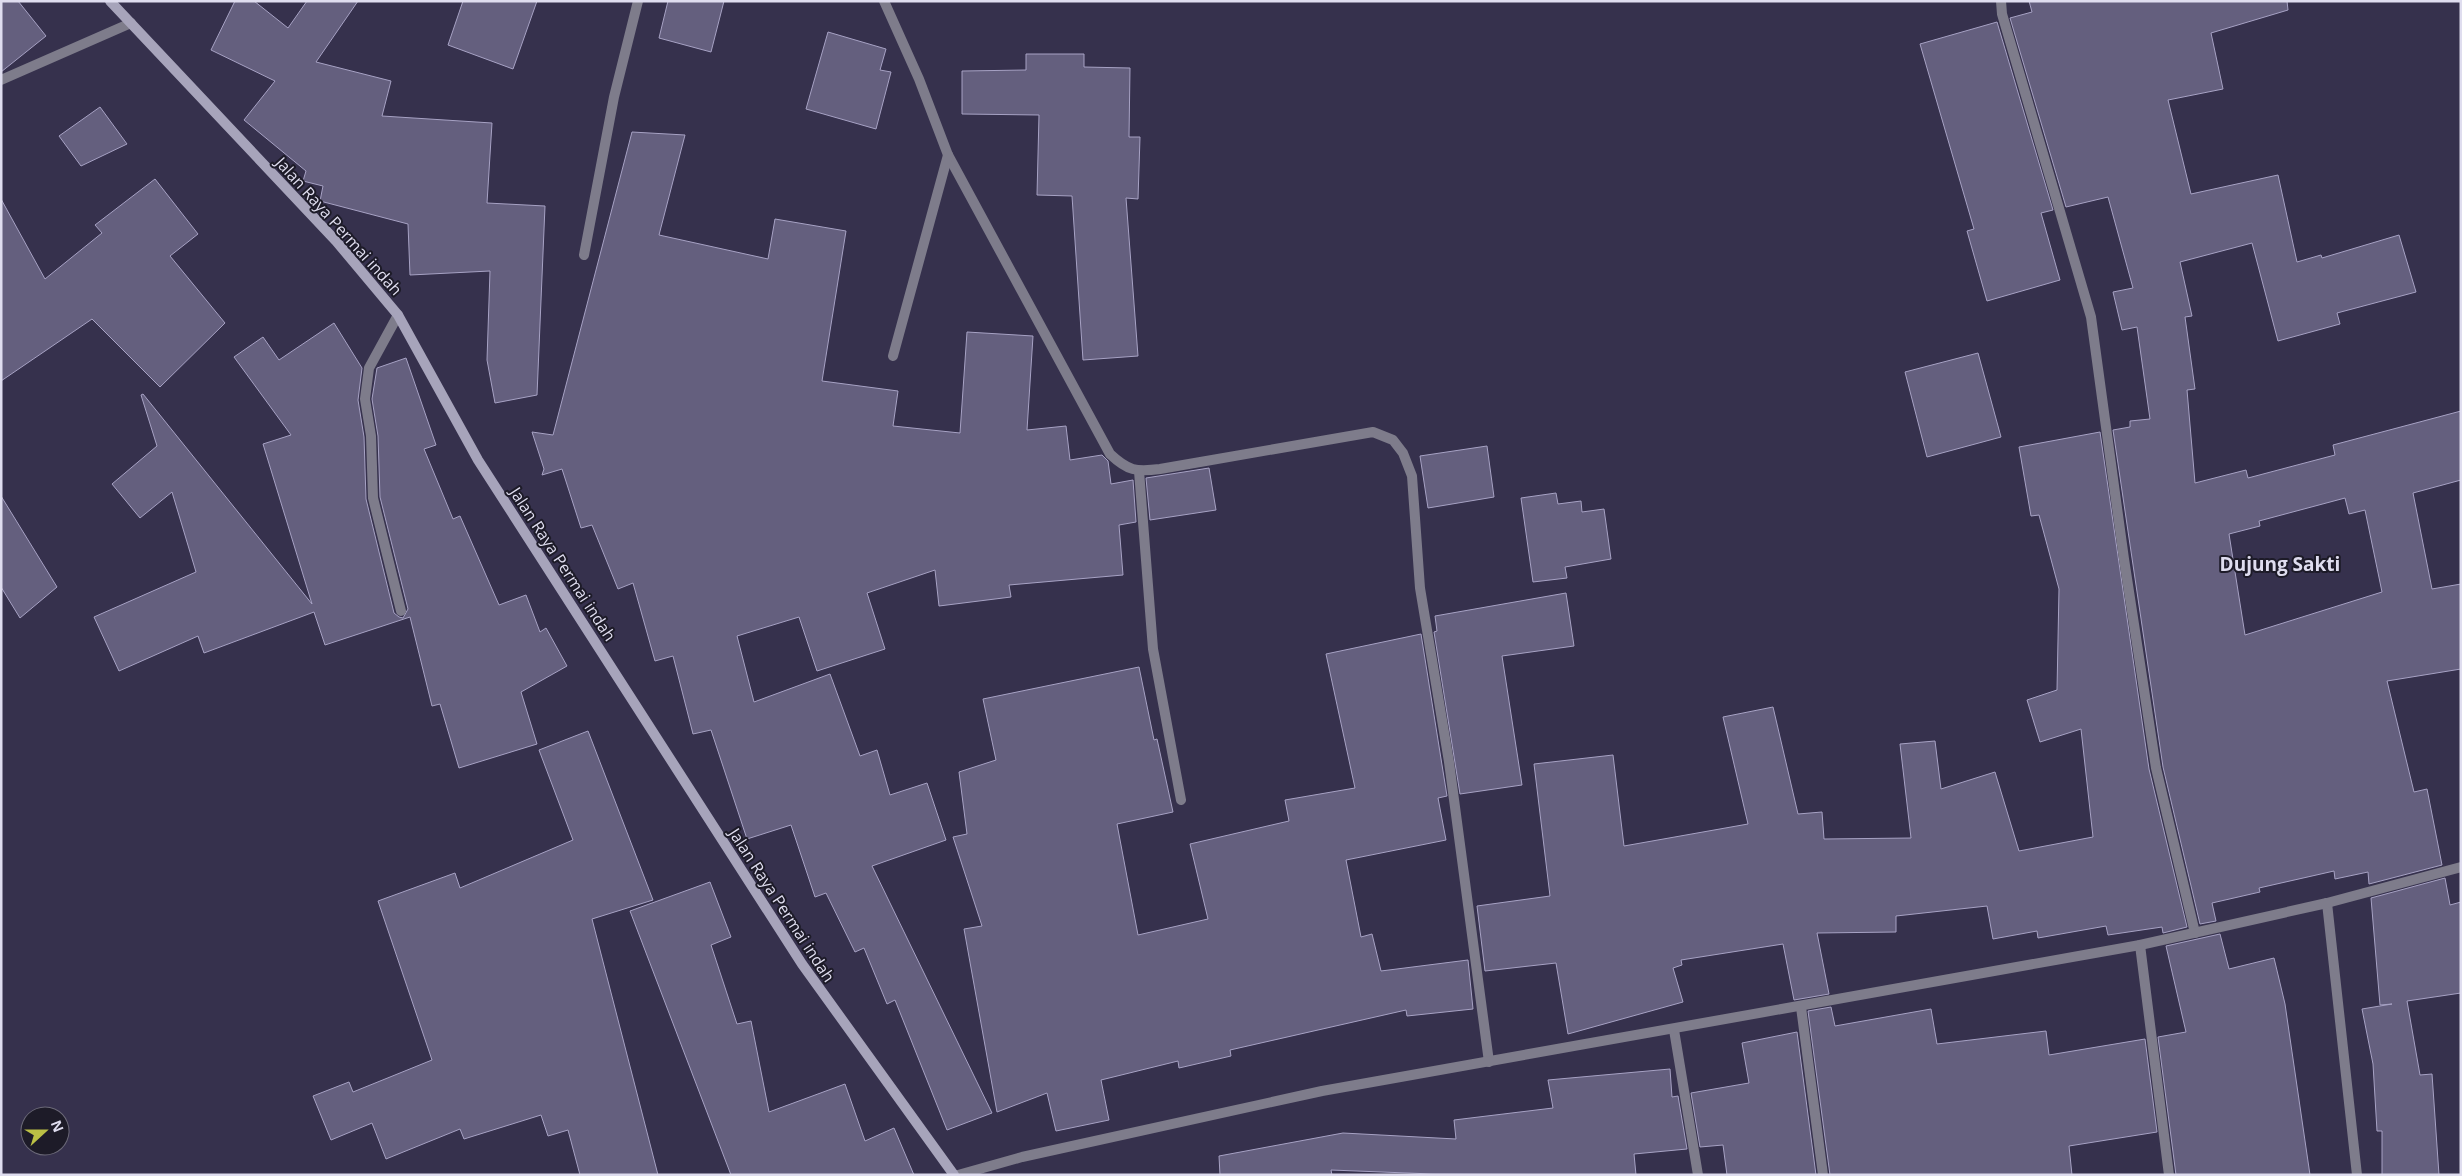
<svg xmlns="http://www.w3.org/2000/svg" width="2462" height="1176" viewBox="0 0 2462 1176" font-family="'Open Sans',sans-serif">
<rect width="100%" height="100%" fill="#36314d"/>
<g fill="#645f7e" stroke="#a7a2c4" fill-rule="evenodd">
<path d="M 1,1 L 18,1 L 46,36 L 1,72 Z"/>
<path d="M 235,1 L 254,1 L 288,28 L 307,1 L 358,1 L 316,62 L 391,81 L 382,116 L 492,123 L 487,203 L 545,206 L 537,395 L 495,403 L 487,360 L 490,271 L 410,275 L 408,224 L 320,201 L 323,186 L 303,181 L 306,171 L 244,120 L 275,81 L 211,50 Z"/>
<path d="M 463,1 L 537,1 L 513,69 L 448,45 Z"/>
<path d="M 668,1 L 724,1 L 711,52 L 659,38 Z"/>
<path d="M 2029,1 L 2287,1 L 2288,10 L 2211,33 L 2223,89 L 2168,100 L 2191,194 L 2278,175 L 2297,262 L 2321,255 L 2322,258 L 2399,235 L 2416,292 L 2337,313 L 2340,324 L 2278,341 L 2252,243 L 2180,262 L 2192,316 L 2185,317 L 2195,389 L 2187,390 L 2195,483 L 2246,470 L 2248,478 L 2335,455 L 2333,445 L 2461,411 L 2461,480 L 2413,493 L 2432,589 L 2461,584 L 2461,669 L 2387,681 L 2414,792 L 2427,789 L 2442,865 L 2369,884 L 2368,872 L 2335,879 L 2334,871 L 2259,888 L 2260,892 L 2212,903 L 2216,921 L 2200,924 L 2163,767 L 2113,430 L 2130,427 L 2130,421 L 2150,419 L 2137,327 L 2122,330 L 2113,292 L 2133,288 L 2108,197 L 2066,207 L 2010,18 L 2032,12 ZM 2345,498 L 2349,514 L 2365,510 L 2382,592 L 2245,635 L 2229,534 L 2260,526 L 2259,521 Z"/>
<path d="M 1997,22 L 2053,210 L 2041,213 L 2060,280 L 1987,301 L 1967,231 L 1974,229 L 1920,44 Z"/>
<path d="M 828,32 L 886,49 L 880,70 L 891,72 L 876,129 L 806,109 Z"/>
<path d="M 1026,54 L 1084,54 L 1084,67 L 1130,68 L 1129,137 L 1140,137 L 1138,199 L 1126,198 L 1138,356 L 1083,360 L 1072,196 L 1037,195 L 1039,115 L 962,114 L 962,71 L 1026,70 Z"/>
<path d="M 100,107 L 127,144 L 81,166 L 59,136 Z"/>
<path d="M 632,132 L 685,135 L 659,235 L 768,259 L 775,219 L 846,231 L 822,381 L 898,391 L 893,426 L 960,433 L 967,332 L 1033,336 L 1027,430 L 1066,426 L 1070,460 L 1102,455 L 1108,461 L 1111,484 L 1133,480 L 1136,522 L 1119,525 L 1123,575 L 1009,585 L 1011,597 L 939,606 L 935,570 L 867,593 L 885,649 L 817,671 L 799,617 L 737,636 L 754,702 L 830,674 L 860,756 L 877,750 L 890,795 L 927,783 L 946,840 L 872,866 L 992,1113 L 947,1130 L 895,1000 L 887,1004 L 864,948 L 855,952 L 826,893 L 815,897 L 791,825 L 747,839 L 711,730 L 693,734 L 673,656 L 655,661 L 633,583 L 618,589 L 592,525 L 581,528 L 562,469 L 542,475 L 544,469 L 532,432 L 553,435 Z"/>
<path d="M 155,179 L 198,234 L 170,256 L 225,323 L 160,387 L 92,319 L 1,381 L 1,199 L 45,279 L 102,233 L 95,225 Z"/>
<path d="M 334,323 L 362,368 L 358,400 L 364,437 L 366,499 L 394,613 L 399,617 L 403,618 L 408,609 L 380,497 L 378,436 L 372,399 L 377,368 L 406,358 L 436,445 L 424,449 L 453,519 L 460,516 L 499,605 L 526,595 L 540,632 L 546,628 L 567,666 L 521,692 L 537,744 L 459,768 L 440,704 L 432,706 L 410,617 L 325,645 L 314,612 L 204,653 L 198,636 L 119,671 L 94,617 L 196,572 L 172,492 L 140,518 L 112,484 L 157,446 L 141,395 L 143,394 L 312,604 L 263,444 L 291,435 L 234,357 L 263,337 L 279,360 Z"/>
<path d="M 1978,353 L 2001,437 L 1927,457 L 1905,372 Z"/>
<path d="M 2100,432 L 2149,769 L 2187,927 L 2163,933 L 2162,927 L 2108,935 L 2106,926 L 2038,938 L 2037,931 L 1993,939 L 1987,906 L 1896,916 L 1896,932 L 1817,933 L 1829,994 L 1794,1000 L 1783,944 L 1681,960 L 1682,965 L 1673,968 L 1683,1002 L 1568,1034 L 1556,963 L 1485,971 L 1477,906 L 1550,896 L 1534,764 L 1613,755 L 1624,846 L 1748,824 L 1723,717 L 1773,707 L 1798,814 L 1822,812 L 1824,839 L 1911,838 L 1900,744 L 1935,741 L 1941,789 L 1995,772 L 2019,851 L 2093,837 L 2081,729 L 2040,742 L 2027,700 L 2057,690 L 2059,589 L 2039,515 L 2031,516 L 2019,447 Z"/>
<path d="M 1487,446 L 1494,497 L 1428,508 L 1420,456 Z"/>
<path d="M 1209,468 L 1216,510 L 1150,520 L 1146,478 Z"/>
<path d="M 1556,493 L 1558,504 L 1581,501 L 1582,512 L 1604,509 L 1611,559 L 1565,567 L 1567,578 L 1533,582 L 1521,498 Z"/>
<path d="M 1,496 L 57,587 L 20,618 L 1,587 Z"/>
<path d="M 1566,593 L 1574,646 L 1502,656 L 1522,785 L 1460,794 L 1434,632 L 1437,631 L 1435,616 Z"/>
<path d="M 1421,634 L 1447,796 L 1438,798 L 1446,840 L 1346,860 L 1361,937 L 1372,934 L 1381,971 L 1468,960 L 1473,1009 L 1407,1016 L 1406,1010 L 1230,1050 L 1231,1056 L 1179,1068 L 1178,1061 L 1101,1080 L 1109,1120 L 1056,1131 L 1047,1093 L 997,1112 L 964,929 L 982,926 L 953,837 L 967,834 L 959,772 L 996,760 L 983,699 L 1139,667 L 1154,740 L 1157,739 L 1173,812 L 1117,824 L 1138,935 L 1208,919 L 1190,844 L 1289,821 L 1285,800 L 1355,788 L 1326,654 Z"/>
<path d="M 588,731 L 653,900 L 592,919 L 658,1175 L 580,1175 L 568,1130 L 548,1136 L 541,1115 L 464,1139 L 460,1129 L 386,1159 L 372,1123 L 331,1140 L 313,1096 L 349,1082 L 353,1092 L 432,1060 L 378,901 L 455,873 L 460,888 L 573,840 L 539,750 Z"/>
<path d="M 2445,878 L 2450,905 L 2461,902 L 2461,993 L 2407,1001 L 2420,1075 L 2432,1074 L 2439,1175 L 2382,1175 L 2382,1131 L 2377,1131 L 2373,1064 L 2362,1009 L 2392,1004 L 2380,1005 L 2371,898 Z"/>
<path d="M 710,882 L 731,937 L 711,945 L 737,1024 L 751,1021 L 769,1112 L 845,1084 L 865,1141 L 894,1128 L 914,1175 L 731,1175 L 630,911 Z"/>
<path d="M 2220,934 L 2229,969 L 2274,958 L 2285,1004 L 2310,1175 L 2176,1175 L 2158,1037 L 2186,1032 L 2166,946 Z"/>
<path d="M 1831,1007 L 1835,1026 L 1931,1009 L 1937,1044 L 2046,1031 L 2049,1055 L 2145,1039 L 2157,1132 L 2069,1146 L 2072,1175 L 1830,1175 L 1808,1011 Z"/>
<path d="M 1797,1032 L 1816,1175 L 1727,1175 L 1723,1145 L 1700,1147 L 1691,1093 L 1749,1083 L 1742,1043 Z"/>
<path d="M 1670,1069 L 1672,1097 L 1678,1096 L 1687,1149 L 1634,1154 L 1636,1175 L 1433,1174 L 1331,1170 L 1332,1175 L 1220,1175 L 1219,1156 L 1343,1133 L 1456,1139 L 1454,1120 L 1553,1108 L 1548,1080 Z"/>
</g>
<g fill="none" stroke-linecap="round" stroke-linejoin="round">
<g stroke="#7e7c8b" stroke-width="10">
<path d="M 884,1 L 919,79 L 948,155 L 1110,454 C 1128,471 1136,472 1160,469 L 1373,432 L 1393,440 L 1403,453 L 1412,476 L 1420,588 L 1449,762 L 1489,1062"/>
<path d="M 2001,1 L 2002,14 L 2091,317 L 2124,559 L 2156,768 L 2195,933"/>
<path d="M 1,80 L 131,23"/>
<path d="M 584,255 L 614,97 L 638,1"/>
<path d="M 398,315 L 369,368 L 365,399 L 371,436 L 373,498 L 401,611"/>
<path d="M 893,356 L 948,155"/>
<path d="M 1139,471 L 1153,649 L 1181,800"/>
<path d="M 2327,903 L 2357,1175"/>
<path d="M 2140,945 L 2169,1175"/>
<path d="M 1801,1007 L 1823,1175"/>
<path d="M 1674,1030 L 1698,1175"/>
<path d="M 958,1175 L 1022,1157 L 1322,1091 L 2140,945 L 2327,903 L 2461,867"/>
</g>
<path stroke="#a7a4bb" stroke-width="10" d="M 110,1 L 336,241 L 398,315 L 478,460 L 802,964 L 954,1175"/>
</g>
<g text-anchor="middle" dominant-baseline="central" stroke-width="4" stroke-linejoin="round" paint-order="stroke">
<g font-size="16" fill="#dfddef" stroke="#1d1b28">
<text transform="translate(339 226) rotate(48)">Jalan Raya Permai indah</text>
<text transform="translate(563 564) rotate(57)">Jalan Raya Permai indah</text>
<text transform="translate(782 905) rotate(57)">Jalan Raya Permai indah</text>
</g>
<g font-size="19" font-weight="bold" fill="#dfddef" stroke="#1d1b28">
<text x="2280" y="564">Dujung Sakti</text>
</g>
</g>
<rect width="2462" height="1176" fill="none" stroke="#dfddef" stroke-width="5"/>
<g transform="translate(45 1131) rotate(69)"><circle r="24" fill="#1d1b28" stroke="#6b6978"/>
<path d="M0-4L9 19L0 12L-9 19Z" fill="#bbc045"/>
<text y="-8" font-size="14" font-weight="bold" text-anchor="middle" fill="#dfddef">N</text>
</g>
</svg>
